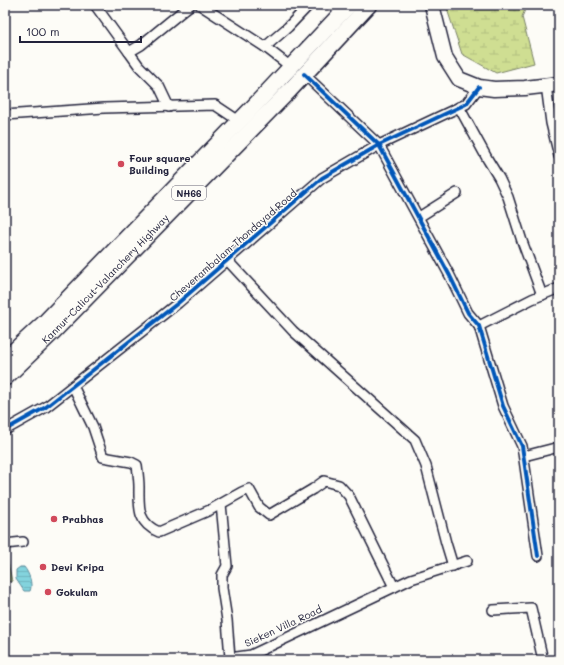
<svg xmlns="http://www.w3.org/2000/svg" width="564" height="665" viewBox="0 0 564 665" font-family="Mali,sans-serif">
<defs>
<pattern id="wetland-marsh" width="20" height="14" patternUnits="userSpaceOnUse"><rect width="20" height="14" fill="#cfde92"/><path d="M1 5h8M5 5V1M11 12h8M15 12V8" fill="none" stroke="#b1be7f"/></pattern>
<pattern id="water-rules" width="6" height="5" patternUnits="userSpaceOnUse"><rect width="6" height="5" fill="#83d3dd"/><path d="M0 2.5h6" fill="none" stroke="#71b5bf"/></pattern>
</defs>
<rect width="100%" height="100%" fill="#fdfcf7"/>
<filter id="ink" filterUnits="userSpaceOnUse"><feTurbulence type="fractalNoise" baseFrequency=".025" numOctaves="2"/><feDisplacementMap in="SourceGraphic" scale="8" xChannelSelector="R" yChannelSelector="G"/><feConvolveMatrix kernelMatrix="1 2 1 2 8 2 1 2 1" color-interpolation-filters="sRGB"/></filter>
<g filter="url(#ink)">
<g fill="url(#wetland-marsh)" stroke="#788066">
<path d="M 447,5 L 527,5 L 522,17 L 534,63 L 496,73 L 462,54 L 448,12 Z"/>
<path d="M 5,553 L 6,553 L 12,581 L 5,583 Z"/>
</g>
<path fill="url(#water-rules)" stroke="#5c8c9c" d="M 20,567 L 24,567 C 29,573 33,584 30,591 L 24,591 L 16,579 L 16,570 Z"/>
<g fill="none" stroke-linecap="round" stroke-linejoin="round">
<g stroke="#22223b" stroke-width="12">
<g id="minor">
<path d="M 95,5 L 129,52 L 141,45 L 190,5"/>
<path d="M 200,5 L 265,47 L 291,67"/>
<path d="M 265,47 L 288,27 L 309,5"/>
<path d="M 129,52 L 139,66 L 159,86 L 169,107"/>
<path d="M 304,74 L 379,145 L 450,276 L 468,313 L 479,326 L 503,406 L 522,446 L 538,556"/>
<path d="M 546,85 L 551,123 L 559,156"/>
<path d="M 459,107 L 488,160 L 499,178 L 508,197 L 522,241 L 542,295"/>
<path d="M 5,115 L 104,108 L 215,105 L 239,121"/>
<path d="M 419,217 L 457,193"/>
<path d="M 227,260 L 293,331 L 415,440 L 426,466 L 446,543 L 453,566"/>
<path d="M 479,326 L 532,299 L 559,288"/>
<path d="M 73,386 L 93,427 L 103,457 L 131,462 L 137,465 C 138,473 139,480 139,487 C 139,507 137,523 159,532 L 210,510 L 242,492 L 249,489 L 259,507 L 269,515 L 313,489 L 324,481 L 339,485 L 349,496 L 394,587"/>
<path d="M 5,430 L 46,407 L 178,303 L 322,178 L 379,145 L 466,104 L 479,87"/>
<path d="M 524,456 L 559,447"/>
<path d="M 221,504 L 227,566 L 222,575 L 222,588 L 227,620 L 230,658 L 251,655 L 411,579 L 467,561"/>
<path d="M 5,544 L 23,542"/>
<path d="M 493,610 L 531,608 L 543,660"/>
</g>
</g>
<g stroke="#22223b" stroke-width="17">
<path id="primary" d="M 432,5 L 445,57 L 459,79 L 479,87 L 494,89 L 525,88 L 559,84"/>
</g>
<g stroke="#22223b" stroke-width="18">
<g id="trunk">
<path d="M 5,359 L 46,321 L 254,106 L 349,5"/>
<path id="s1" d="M 5,378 L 54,331 L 290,90 L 369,5"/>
</g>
</g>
<use href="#minor" stroke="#fdfcf7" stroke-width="9"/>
<use href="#primary" stroke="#fdfcf7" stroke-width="14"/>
<use href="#trunk" stroke="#fdfcf7" stroke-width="15"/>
<g stroke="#fdfcf7" stroke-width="6">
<g id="cycleway">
<path d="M 304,74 L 379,145 L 450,276 L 468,313 L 479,326 L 503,406 L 522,446 L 538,556"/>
<path d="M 5,430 L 46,407 L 178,303 L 322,178 L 379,145 L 466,104 L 479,87"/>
</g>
</g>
<use href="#cycleway" stroke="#0057b8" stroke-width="4"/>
</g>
</g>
<g fill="#d1495b" stroke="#fdfcf7" stroke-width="1.5">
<circle cx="121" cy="164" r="4"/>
<circle cx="54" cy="519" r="4"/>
<circle cx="43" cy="567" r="4"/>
<circle cx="48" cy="592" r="4"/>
</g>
<g text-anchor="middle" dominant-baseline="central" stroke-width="3" stroke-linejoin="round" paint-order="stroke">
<rect fill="#fdfcf7" stroke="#646373" stroke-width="1" x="172" y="186" width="34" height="14" rx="3"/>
<g font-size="9" font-weight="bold" fill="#22223b">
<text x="189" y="193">NH66</text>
</g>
<g font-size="10" font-weight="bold" fill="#22223b" stroke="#fdfcf7" text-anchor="start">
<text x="129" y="158">Four square<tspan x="129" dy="12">Building</tspan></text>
<text x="62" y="519">Prabhas</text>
<text x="51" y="567">Devi Kripa</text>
<text x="56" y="592">Gokulam</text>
</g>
<g font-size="10" fill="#22223b" stroke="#fdfcf7">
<text transform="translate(233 245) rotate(-41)">Cheverambalam-Thondayad Road</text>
<text stroke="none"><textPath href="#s1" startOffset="141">Kannur-Calicut-Valanchery Highway</textPath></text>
<text transform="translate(283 626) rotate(-25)">Sieken Villa Road</text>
</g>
</g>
<rect width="564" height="665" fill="none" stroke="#fdfcf7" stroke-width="20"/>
<rect x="10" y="10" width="544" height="645" fill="none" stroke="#22223b" stroke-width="1.5" filter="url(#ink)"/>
<path d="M20 36v6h121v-6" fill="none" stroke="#22223b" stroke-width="2"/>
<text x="26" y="36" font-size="12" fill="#22223b" stroke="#fdfcf7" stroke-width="3" paint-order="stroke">100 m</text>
</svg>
